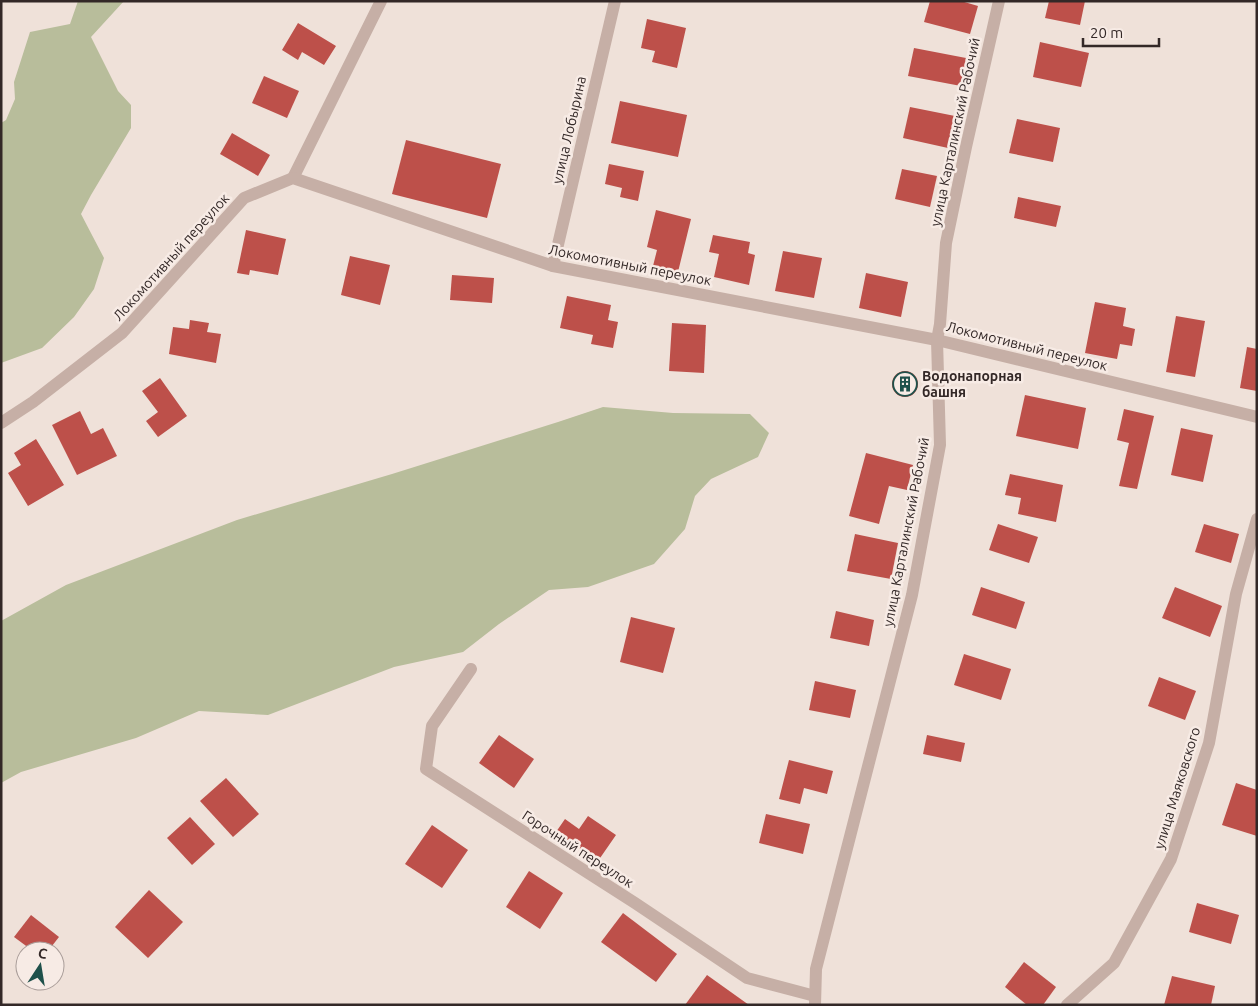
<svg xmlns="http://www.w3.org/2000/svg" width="1258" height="1006" viewBox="0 0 1258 1006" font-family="Ubuntu,sans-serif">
<rect width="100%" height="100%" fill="#efe1d9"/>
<g fill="#b8bd9b">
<path d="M 78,1 L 124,1 L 91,37 L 118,91 L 131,105 L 131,128 L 91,195 L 81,214 L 104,258 L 94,289 L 74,317 L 42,348 L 1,363 L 1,123 L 6,120 L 15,99 L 14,82 L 30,32 L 70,24 Z"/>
<path d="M 603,407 L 673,413 L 750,414 L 769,433 L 758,457 L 711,479 L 695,496 L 685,529 L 654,564 L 588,587 L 549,590 L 499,624 L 463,652 L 394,667 L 268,715 L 199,711 L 136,738 L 21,772 L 1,783 L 1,621 L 66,585 L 237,520 L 392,474 L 558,422 Z"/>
</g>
<g fill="#bd504a">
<path d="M 930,1 L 961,1 L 978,6 L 970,34 L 924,22 Z"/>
<path d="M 1049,1 L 1085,1 L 1080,25 L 1045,18 Z"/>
<path d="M 647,19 L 686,28 L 677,68 L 652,62 L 655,51 L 641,48 Z"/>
<path d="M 298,23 L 336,46 L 324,65 L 302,52 L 298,60 L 282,50 Z"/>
<path d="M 1040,42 L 1089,53 L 1081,87 L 1033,77 Z"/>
<path d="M 914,48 L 966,58 L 961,86 L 908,76 Z"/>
<path d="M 264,76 L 299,91 L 287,118 L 252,103 Z"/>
<path d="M 620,101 L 687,115 L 678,157 L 611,143 Z"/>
<path d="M 910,107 L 955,116 L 948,148 L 903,138 Z"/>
<path d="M 1017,119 L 1060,128 L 1053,162 L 1009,153 Z"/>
<path d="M 232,133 L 270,155 L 258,176 L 220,154 Z"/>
<path d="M 406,140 L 501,164 L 487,218 L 392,194 Z"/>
<path d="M 609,164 L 644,171 L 638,201 L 620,197 L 622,188 L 605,184 Z"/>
<path d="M 902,169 L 937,176 L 930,207 L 895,199 Z"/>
<path d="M 1018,197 L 1061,206 L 1056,227 L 1014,218 Z"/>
<path d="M 656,210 L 691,219 L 677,276 L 652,270 L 657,250 L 647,247 Z"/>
<path d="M 246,230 L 286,239 L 278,275 L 250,270 L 249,275 L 237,273 Z"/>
<path d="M 713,235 L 750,242 L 748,253 L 755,255 L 749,285 L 714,277 L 719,254 L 709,252 Z"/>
<path d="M 783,251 L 822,258 L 814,298 L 775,291 Z"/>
<path d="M 350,256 L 390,265 L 380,305 L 341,295 Z"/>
<path d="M 866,273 L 908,282 L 901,317 L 859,308 Z"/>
<path d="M 452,275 L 494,278 L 492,303 L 450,300 Z"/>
<path d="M 567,296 L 611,305 L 608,320 L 618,322 L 613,348 L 591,344 L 593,335 L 560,328 Z"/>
<path d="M 1095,302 L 1126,308 L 1123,326 L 1135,329 L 1132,346 L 1120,344 L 1117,359 L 1085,353 Z"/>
<path d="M 1176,316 L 1205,321 L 1195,377 L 1166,372 Z"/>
<path d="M 190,320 L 209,323 L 207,332 L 221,334 L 216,363 L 169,354 L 173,327 L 189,329 Z"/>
<path d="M 672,323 L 706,325 L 704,373 L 669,371 Z"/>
<path d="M 1247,347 L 1257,349 L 1257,391 L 1240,388 Z"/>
<circle cx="905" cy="384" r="13"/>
<path d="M 160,378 L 187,416 L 158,437 L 146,421 L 158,412 L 142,391 Z"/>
<path d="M 1025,395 L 1086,408 L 1078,449 L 1016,436 Z"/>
<path d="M 1124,409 L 1154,416 L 1137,489 L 1119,486 L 1129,443 L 1117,440 Z"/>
<path d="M 80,411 L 91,434 L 103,428 L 117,456 L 77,475 L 52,425 Z"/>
<path d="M 1181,428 L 1213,435 L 1203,482 L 1171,475 Z"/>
<path d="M 36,439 L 64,485 L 28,506 L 8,473 L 21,465 L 14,453 Z"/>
<path d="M 866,453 L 913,465 L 907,490 L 889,486 L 879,524 L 849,516 Z"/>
<path d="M 1010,474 L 1063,485 L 1056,522 L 1018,514 L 1021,498 L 1005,495 Z"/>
<path d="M 998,524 L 1038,537 L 1029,563 L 989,550 Z"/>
<path d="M 1204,524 L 1239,534 L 1231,563 L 1195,552 Z"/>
<path d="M 855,534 L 898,543 L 891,579 L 847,571 Z"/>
<path d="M 981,587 L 1025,602 L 1016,629 L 972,615 Z"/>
<path d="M 1175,587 L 1222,606 L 1210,637 L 1162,618 Z"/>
<path d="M 836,611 L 874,620 L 869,646 L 830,638 Z"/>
<path d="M 631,617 L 675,628 L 663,673 L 620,662 Z"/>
<path d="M 964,654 L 1011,669 L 1001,700 L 954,685 Z"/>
<path d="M 1159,677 L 1196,691 L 1185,720 L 1148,706 Z"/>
<path d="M 815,681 L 856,690 L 850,718 L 809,710 Z"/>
<path d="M 499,735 L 534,759 L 514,788 L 479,763 Z"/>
<path d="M 927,735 L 965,743 L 961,762 L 923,754 Z"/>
<path d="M 789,760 L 833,771 L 827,794 L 804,788 L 800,804 L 779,799 Z"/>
<path d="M 226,778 L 259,814 L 233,837 L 200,801 Z"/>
<path d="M 1236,783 L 1257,790 L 1257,836 L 1222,825 Z"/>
<path d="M 766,814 L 810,824 L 803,854 L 759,843 Z"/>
<path d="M 588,816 L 616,835 L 598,861 L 556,832 L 565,819 L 579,829 Z"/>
<path d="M 190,817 L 215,844 L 192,865 L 167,838 Z"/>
<path d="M 432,825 L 468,850 L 442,888 L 405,864 Z"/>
<path d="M 529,871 L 563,893 L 540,929 L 506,907 Z"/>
<path d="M 149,890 L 183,922 L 148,958 L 115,927 Z"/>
<path d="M 1197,903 L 1239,915 L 1231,944 L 1189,932 Z"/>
<path d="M 623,913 L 677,954 L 656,982 L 601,942 Z"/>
<path d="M 31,915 L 59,937 L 48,951 L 33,951 L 14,937 Z"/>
<path d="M 1024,962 L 1056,987 L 1043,1005 L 1027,1005 L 1005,987 Z"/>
<path d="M 707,975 L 749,1005 L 685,1005 Z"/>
<path d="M 1172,976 L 1215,986 L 1211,1005 L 1164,1005 Z"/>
</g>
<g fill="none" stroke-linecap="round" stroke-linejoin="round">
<g stroke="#c6afa6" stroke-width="12">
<path d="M 293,178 L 381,1"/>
<path d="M 553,266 L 615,1"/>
<path d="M 1,423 L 33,402 L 122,333 L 244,198 L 293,178 L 553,266 L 937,340 L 1257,417"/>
<path d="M 471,669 L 432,726 L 426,769 L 635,903 L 747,978 L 815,996"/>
<path d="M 815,1005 L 816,969 L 912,595 L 940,445 L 937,340 L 940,324 L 946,243 L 966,147 L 999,1"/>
<path d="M 1067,1005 L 1114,963 L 1171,859 L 1209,743 L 1236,594 L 1257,519"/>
</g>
</g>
<defs>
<g id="building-ring" transform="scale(1.25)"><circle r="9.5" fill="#f7ebe5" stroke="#1f514b" stroke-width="1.5"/><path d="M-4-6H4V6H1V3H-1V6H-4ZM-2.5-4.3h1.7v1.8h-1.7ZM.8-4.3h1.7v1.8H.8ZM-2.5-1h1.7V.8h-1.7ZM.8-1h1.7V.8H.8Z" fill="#1f514b"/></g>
</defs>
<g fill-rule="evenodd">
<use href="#building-ring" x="905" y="384"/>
</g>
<g text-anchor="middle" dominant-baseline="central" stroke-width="5" stroke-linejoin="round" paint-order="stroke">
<g font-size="14" fill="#332827" stroke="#f7ebe5">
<text transform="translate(569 130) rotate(-77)">улица Лобырина</text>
<text transform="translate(955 132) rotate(-78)">улица Карталинский Рабочий</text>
<text transform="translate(171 257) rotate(-48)">Локомотивный переулок</text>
<text transform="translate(630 265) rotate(11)">Локомотивный переулок</text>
<text transform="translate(1027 346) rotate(14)">Локомотивный переулок</text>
<text transform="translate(906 532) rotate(-79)">улица Карталинский Рабочий</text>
<text transform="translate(1177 788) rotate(-73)">улица Маяковского</text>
<text transform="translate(578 849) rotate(33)">Горочный переулок</text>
</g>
<g font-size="14" font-weight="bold" fill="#332827" stroke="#f7ebe5" text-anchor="start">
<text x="922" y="376">Водонапорная<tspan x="922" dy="16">башня</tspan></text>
</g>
</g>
<rect width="1258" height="1006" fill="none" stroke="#332827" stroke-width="5"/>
<g transform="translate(40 966) rotate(12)"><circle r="24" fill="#f7ebe5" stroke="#a99d99"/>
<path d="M0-4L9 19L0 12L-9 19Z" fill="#1f514b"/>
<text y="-8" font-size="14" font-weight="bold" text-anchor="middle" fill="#332827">С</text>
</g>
<path d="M1083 38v8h76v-8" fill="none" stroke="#332827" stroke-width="2.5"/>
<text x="1090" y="38" font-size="15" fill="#332827" stroke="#f7ebe5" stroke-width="4" paint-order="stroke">20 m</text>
</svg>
